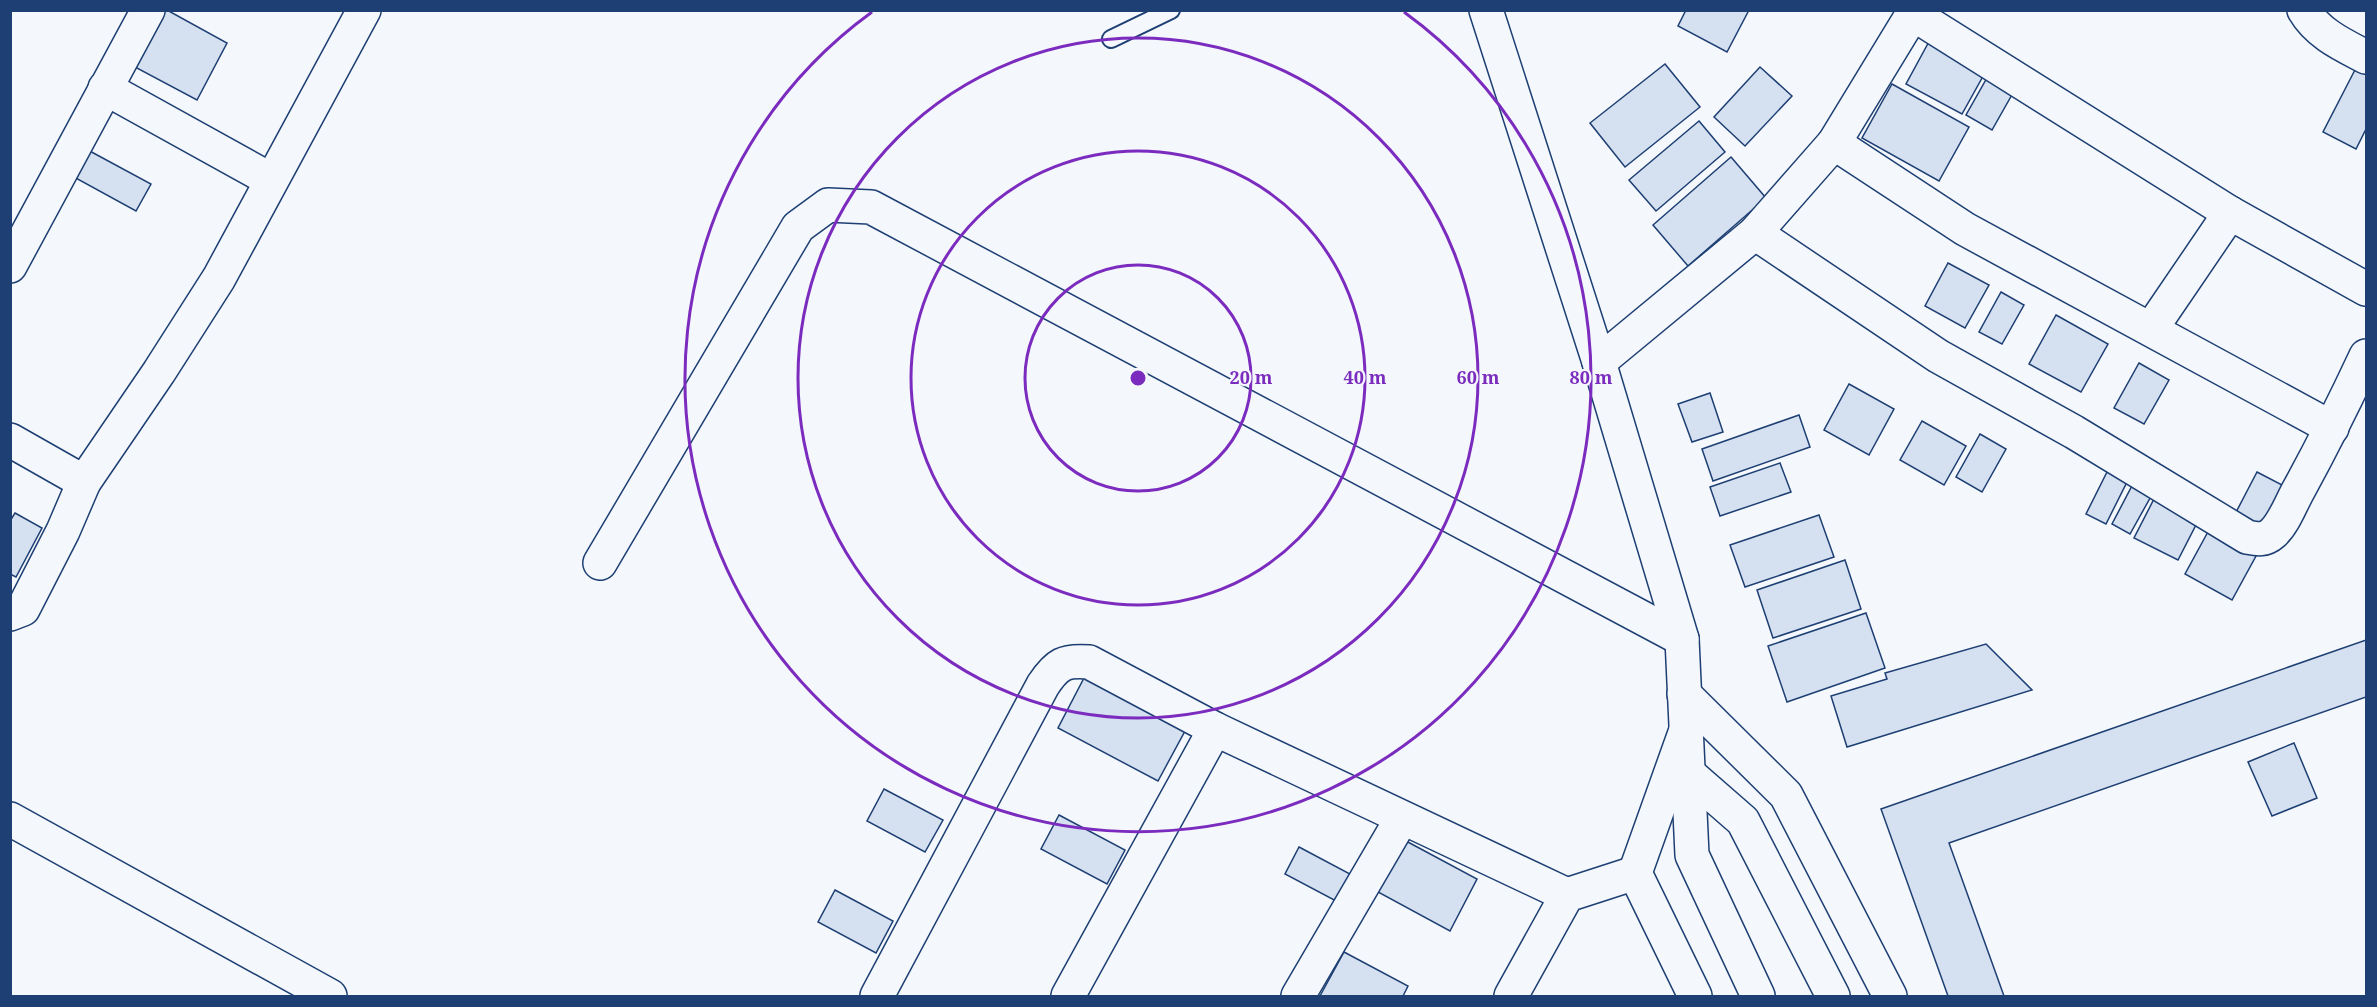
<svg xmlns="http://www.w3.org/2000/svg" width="2377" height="1007" viewBox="0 0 2377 1007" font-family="'Noto Serif',serif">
<rect width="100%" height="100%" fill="#f4f7fb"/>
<g fill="#d5e0f0" stroke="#1d3f73" stroke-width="1.5">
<path d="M 162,10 L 167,10 L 227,43 L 197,100 L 133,66 Z"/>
<path d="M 1686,10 L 1749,10 L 1727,52 L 1678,26 Z"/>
<path d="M 1931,38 L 1987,69 L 1962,114 L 1906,84 Z"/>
<path d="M 1665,64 L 1700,107 L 1625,167 L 1590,123 Z"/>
<path d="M 2358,64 L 2366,69 L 2366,129 L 2356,149 L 2323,132 Z"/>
<path d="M 1760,67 L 1792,96 L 1745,146 L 1714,117 Z"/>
<path d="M 1992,69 L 2018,84 L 1992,130 L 1966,115 Z"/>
<path d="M 1892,84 L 1969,127 L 1939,181 L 1862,138 Z"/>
<path d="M 1699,121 L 1725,152 L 1656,211 L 1629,180 Z"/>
<path d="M 86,149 L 151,184 L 136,211 L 72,176 Z"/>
<path d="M 1731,157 L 1766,198 L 1688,266 L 1653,225 Z"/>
<path d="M 1948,263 L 1989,285 L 1965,328 L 1925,306 Z"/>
<path d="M 2001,292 L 2024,305 L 2002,344 L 1979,332 Z"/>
<path d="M 2056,315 L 2108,344 L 2081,392 L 2029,364 Z"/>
<path d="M 2139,363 L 2169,380 L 2144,424 L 2114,408 Z"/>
<path d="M 1849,384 L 1894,409 L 1869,455 L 1824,430 Z"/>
<path d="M 1710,393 L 1723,432 L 1692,442 L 1678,404 Z"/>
<path d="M 1799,415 L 1810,447 L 1713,481 L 1702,449 Z"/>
<path d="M 1922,421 L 1966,446 L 1944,485 L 1900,460 Z"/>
<path d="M 1980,434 L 2006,449 L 1982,492 L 1956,477 Z"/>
<path d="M 1780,463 L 1791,492 L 1720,516 L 1710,487 Z"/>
<path d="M 2111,464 L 2131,474 L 2106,524 L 2086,514 Z"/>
<path d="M 2257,472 L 2286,487 L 2263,533 L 2233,518 Z"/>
<path d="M 2135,480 L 2154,491 L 2130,534 L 2112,524 Z"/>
<path d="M 2156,495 L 2200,517 L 2178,560 L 2134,538 Z"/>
<path d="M 15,513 L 42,528 L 16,577 L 10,574 L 10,521 Z"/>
<path d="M 1819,515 L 1834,557 L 1745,587 L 1730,545 Z"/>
<path d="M 2209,530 L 2256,556 L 2232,600 L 2185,574 Z"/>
<path d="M 1845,560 L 1861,609 L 1773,638 L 1757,590 Z"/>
<path d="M 1866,613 L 1885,668 L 1787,702 L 1768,646 Z"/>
<path d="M 2366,640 L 2366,697 L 1949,843 L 2004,996 L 1948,996 L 1881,809 Z"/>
<path d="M 1986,644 L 2032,690 L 1847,747 L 1831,696 L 1887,679 L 1885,673 Z"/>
<path d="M 1084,678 L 1185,731 L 1158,781 L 1058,728 Z"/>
<path d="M 2294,743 L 2317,798 L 2272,816 L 2248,762 Z"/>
<path d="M 884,789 L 943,820 L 925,852 L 867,821 Z"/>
<path d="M 1059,815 L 1125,850 L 1107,884 L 1041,849 Z"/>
<path d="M 1406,841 L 1477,879 L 1450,931 L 1378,892 Z"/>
<path d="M 1299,847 L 1350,874 L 1336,901 L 1285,874 Z"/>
<path d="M 835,890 L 893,921 L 876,953 L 818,922 Z"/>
<path d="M 1344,952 L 1408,986 L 1403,996 L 1320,996 Z"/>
</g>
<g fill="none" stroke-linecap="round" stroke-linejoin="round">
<g stroke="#1d3f73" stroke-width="20">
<path id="lane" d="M 1111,39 L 1171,10"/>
</g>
<g stroke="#1d3f73" stroke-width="36">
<g id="street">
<path d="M 2304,10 C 2318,34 2343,45 2366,57"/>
<path d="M 1913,14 L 2230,213 L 2366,289"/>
<path d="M 105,88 L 271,180"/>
<path d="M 1834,143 L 1965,229 L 2332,428"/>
<path d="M 1755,233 L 1938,356 L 2074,432 L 2247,537 C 2257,539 2264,541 2273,533 C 2284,523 2291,503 2299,489 C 2323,445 2345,401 2366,356"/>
<path d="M 10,266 L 148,10"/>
<path d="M 2151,329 L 2230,213"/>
<path d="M 1599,362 L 1755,233 L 1834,143 L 1915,10"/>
<path d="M 10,440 L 84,482"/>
<path d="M 600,563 L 798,227 L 828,205 L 871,207 L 1682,639"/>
<path d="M 10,614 L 23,609 L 63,531 L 84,482 L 159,372 L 219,278 L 364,10"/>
<path d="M 1684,694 L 1786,795 L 1890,996"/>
<path d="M 1686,730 L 1635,873 L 1695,996"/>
<path d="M 10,819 L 330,996"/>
<path d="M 877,996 L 1043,685 C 1057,664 1064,660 1089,662 L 1215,729 L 1567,895"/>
<path d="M 1068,996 L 1215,729"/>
<path d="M 1298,996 L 1402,818"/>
<path d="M 1511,996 L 1567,895 L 1635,873"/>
</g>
</g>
<g stroke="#1d3f73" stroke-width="36">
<g id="secondary">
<path d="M 1486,10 L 1599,362 L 1682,639 L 1692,855 L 1758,996"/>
<path d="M 1688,773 L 1743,821 L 1833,996"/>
</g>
</g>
<use href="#lane" stroke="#f4f7fb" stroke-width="16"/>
<use href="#street" stroke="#f4f7fb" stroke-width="33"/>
<use href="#secondary" stroke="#f4f7fb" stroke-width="33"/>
</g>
<g fill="none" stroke="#7b2cbf" stroke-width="3">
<circle cx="1138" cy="378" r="113"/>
<circle cx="1138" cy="378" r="227"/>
<circle cx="1138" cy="378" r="340"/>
<path d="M1404 12A453 453 0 1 1 872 12"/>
</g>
<circle cx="1138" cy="378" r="9" fill="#7b2cbf" stroke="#f4f7fb" stroke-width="3"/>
<g font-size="18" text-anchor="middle" font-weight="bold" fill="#7b2cbf" stroke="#f4f7fb" stroke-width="4.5" stroke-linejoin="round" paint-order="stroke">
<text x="1251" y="384">20 m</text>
<text x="1365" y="384">40 m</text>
<text x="1478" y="384">60 m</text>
<text x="1591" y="384">80 m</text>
</g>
<rect width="2377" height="1007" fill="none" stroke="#1d3f73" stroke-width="24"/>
</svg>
